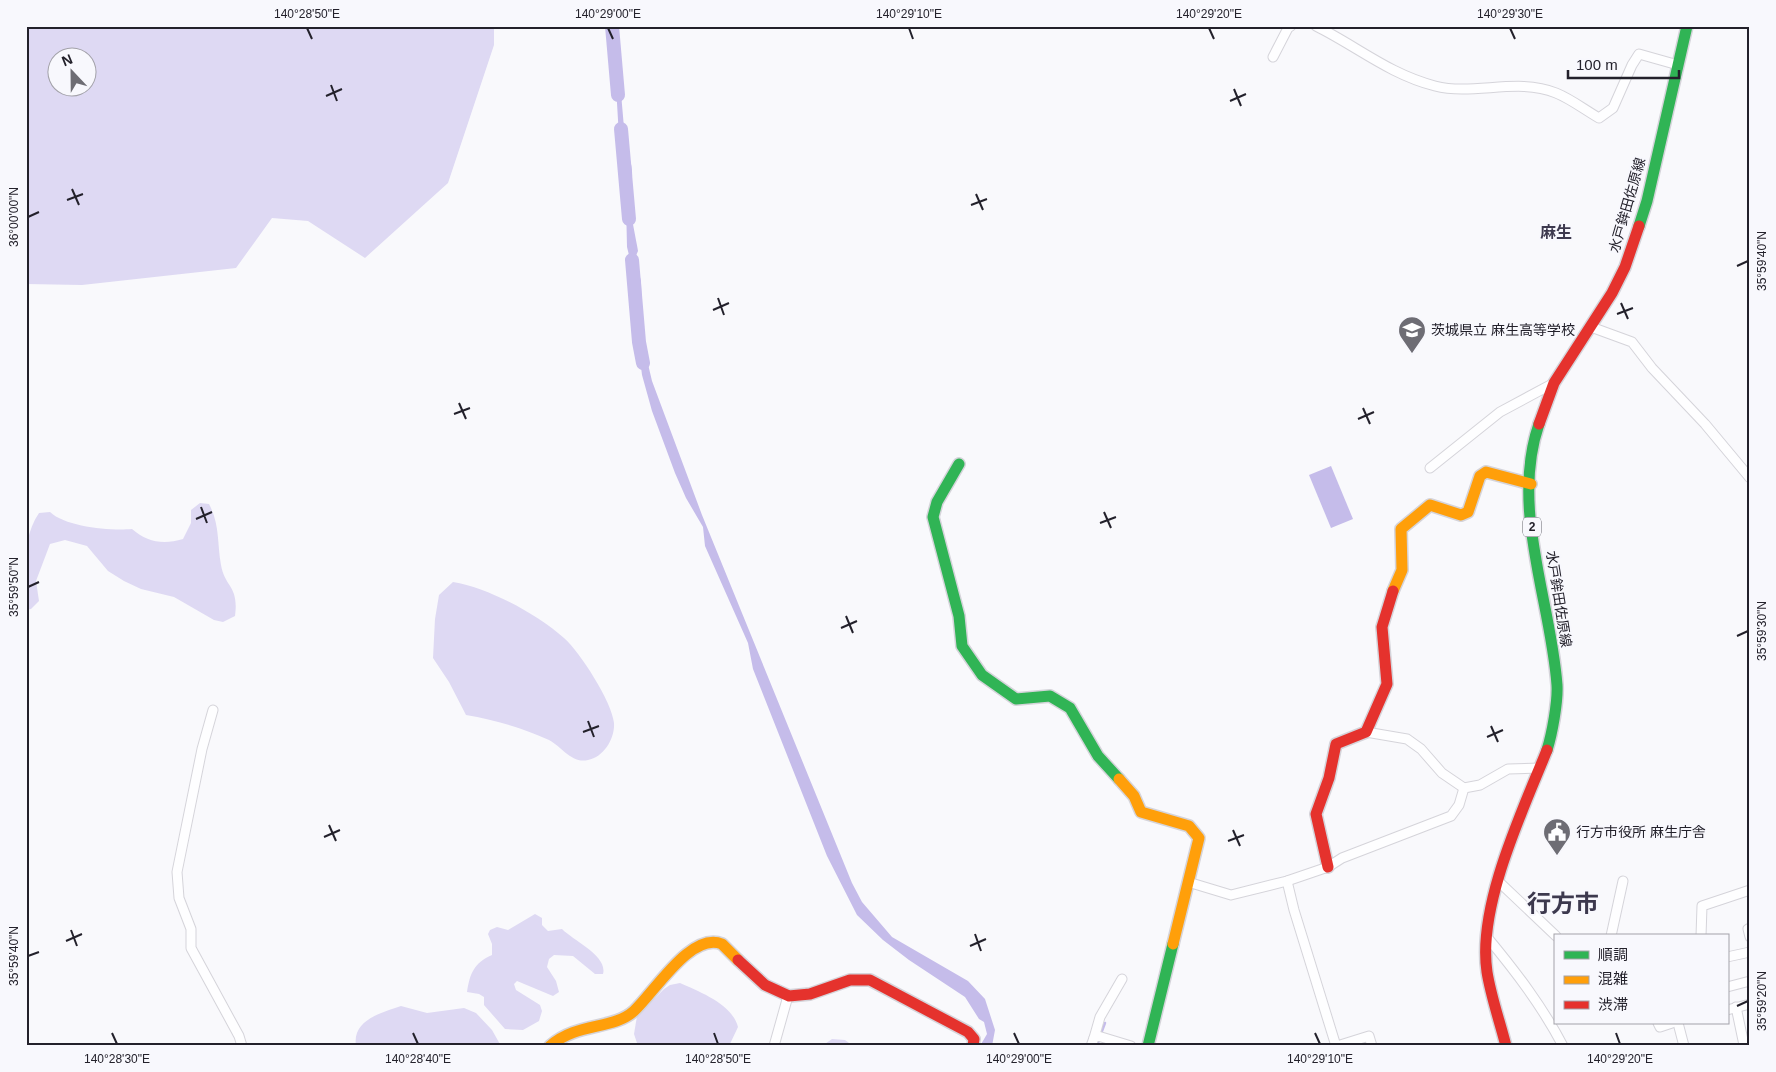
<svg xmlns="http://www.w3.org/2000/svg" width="1776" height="1072" viewBox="0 0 1776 1072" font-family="Helvetica,'Noto Sans JP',sans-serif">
<rect width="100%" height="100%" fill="#f9f9fc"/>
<g fill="#ded9f3" fill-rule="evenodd">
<path d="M 26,26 L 494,26 L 494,45 L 448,183 L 365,258 L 308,221 L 272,218 L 236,268 L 82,285 L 26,284 ZM 58,58 L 88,58 L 88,88 L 58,88 Z"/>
<path d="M 200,503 L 209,504 C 220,525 217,542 221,565 C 225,588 239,585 235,616 L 223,622 L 214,620 L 174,597 L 141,589 L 124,581 L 108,571 L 87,546 L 65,540 L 50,544 L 36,581 L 39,601 L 31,609 L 26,610 C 26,578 20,541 39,513 L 50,512 C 66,527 110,531 132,529 C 147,542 163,545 183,539 L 191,523 L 191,510 Z"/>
<path d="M 453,582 C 489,588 537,614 564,638 C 580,652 612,702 614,723 C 615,738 604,757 588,760 C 572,764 562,747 549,740 C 523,728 495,720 466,715 L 449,682 L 433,658 L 435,619 L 439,595 Z"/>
<path d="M 535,914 L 542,918 L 542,925 L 548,931 L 562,929 C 574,941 608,956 603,974 L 595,974 L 573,956 L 554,955 L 549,959 L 547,967 L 556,981 L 559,992 L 553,996 L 517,981 L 514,984 L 516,990 L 540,1005 L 542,1011 L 539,1021 L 523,1030 L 505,1029 L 484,1005 L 484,997 L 479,994 L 467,992 C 470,973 474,963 492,955 L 492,944 L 488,934 L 490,930 L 497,927 L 508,930 Z"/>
<path d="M 680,983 C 700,992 732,1004 738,1027 L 729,1046 L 638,1046 L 634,1034 L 637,1016 L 664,989 L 670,985 Z"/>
<path d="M 401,1006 L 427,1013 L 464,1008 L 476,1013 L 492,1030 L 501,1046 L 356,1046 C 352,1020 381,1013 401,1006 Z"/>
<path d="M 832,1039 L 845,1040 L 853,1046 L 822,1046 Z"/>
</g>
<g fill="#c5bcea">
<path d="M 611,26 L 619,26 L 616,35 L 626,151 C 636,169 631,182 630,200 C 630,213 636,238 638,251 L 635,258 L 641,281 L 643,343 L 652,381 L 702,515 L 852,883 L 862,902 L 892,937 L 968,981 L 985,999 L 995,1030 L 992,1046 L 980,1046 L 987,1034 L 984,1022 L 979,1019 L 965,997 L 909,960 L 883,940 L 857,915 L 827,856 L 753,669 L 748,643 L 705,546 L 703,527 L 686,498 L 675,473 L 652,411 L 642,375 L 639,351 L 639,296 L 627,247 L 626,203 L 630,179 L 619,137 L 616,86 L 617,52 Z"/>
<path d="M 1331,466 L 1353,519 L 1331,528 L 1309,475 Z"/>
</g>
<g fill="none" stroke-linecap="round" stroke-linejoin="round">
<g stroke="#c5bcea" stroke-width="2.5">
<path d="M 1102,1031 L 1105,1023"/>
<path d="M 1097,1046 L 1099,1040"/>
</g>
<g stroke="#c5bcea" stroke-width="14">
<path d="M 612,26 L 618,95"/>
<path d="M 621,129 L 629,219"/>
<path d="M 632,260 L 639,342 L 643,363"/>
</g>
<g stroke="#d5d4da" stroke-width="11">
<g id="street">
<path d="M 1316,26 C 1358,47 1389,74 1435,86 C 1474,96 1518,77 1556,93 C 1571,99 1585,110 1599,118 L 1613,108 L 1632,65 L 1639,54 L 1678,65"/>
<path d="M 1273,57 L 1288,28 L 1291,26"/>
<path d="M 1591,327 L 1632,342 L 1652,368 L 1705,424 L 1750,478"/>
<path d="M 1430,468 L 1500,412 L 1554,383"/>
<path d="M 213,710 L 202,749 L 177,872 L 179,898 L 191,929 L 191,948 L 239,1036 L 242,1046"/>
<path d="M 1366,732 L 1407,739 L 1421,749 L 1442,773 L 1464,788 L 1480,785 L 1508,769 L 1540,768"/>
<path d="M 1497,880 L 1556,936"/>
<path d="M 1287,881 L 1294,910 L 1336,1046"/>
<path d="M 1188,882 L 1231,895 L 1287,881 L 1328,867 L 1342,858 L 1451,816 L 1459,805 L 1464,788"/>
<path d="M 1750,928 L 1748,929 L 1750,937"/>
<path d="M 1611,936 L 1623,881"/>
<path d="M 1701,936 L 1702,906 L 1750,890"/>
<path d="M 1487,937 C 1516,972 1542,1006 1563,1046"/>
<path d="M 1727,957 L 1750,952"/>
<path d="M 1727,987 L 1750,981"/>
<path d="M 1736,1007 L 1744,1045"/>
<path d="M 1727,1010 L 1750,1004"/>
<path d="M 1658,1023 L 1660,1027 L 1672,1023"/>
<path d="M 1678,1023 L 1684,1046"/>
<path d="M 1094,1038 L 1100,1017 L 1122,979"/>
<path d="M 774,1046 L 788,996"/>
<path d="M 1091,1046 L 1094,1038 L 1098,1036 L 1131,1046"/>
<path d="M 1337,1046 L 1369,1036 L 1372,1046"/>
</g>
</g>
<g stroke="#d5d4da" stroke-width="14">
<g id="fast">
<path d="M 1639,226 L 1647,201 L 1687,26"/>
<path d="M 1539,424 C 1510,508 1551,601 1557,685 C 1558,702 1552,734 1547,750"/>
<path d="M 959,464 L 937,502 L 933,517 L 959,616 L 962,646 L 982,675 L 1016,699 L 1050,696 L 1070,708 L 1098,756 L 1119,779"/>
<path d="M 1148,1046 L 1173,944"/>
</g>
</g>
<g stroke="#d5d4da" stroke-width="14">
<g id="slow">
<path d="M 1393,591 L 1402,570 L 1401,529 L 1430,505 L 1461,515 L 1468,512 L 1480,476 L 1486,472 L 1531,484"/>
<path d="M 1119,779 L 1134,796 L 1141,812 L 1189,826 L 1199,838 L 1173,944"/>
<path d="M 550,1046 C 577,1022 613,1030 634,1011 C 654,993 691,931 722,944 L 738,960"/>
</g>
</g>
<g stroke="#d5d4da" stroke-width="14">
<g id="jam">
<path d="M 1539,424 L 1554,383 L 1612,293 L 1625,267 L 1639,226"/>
<path d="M 1328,867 L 1316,814 L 1329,778 L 1336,744 L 1366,732 L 1387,684 L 1382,627 L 1393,591"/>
<path d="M 738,960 L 765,985 L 789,996 L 810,994 L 850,980 L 870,980 L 968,1032 L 974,1039 L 973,1046"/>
<path d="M 1506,1046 C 1500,1022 1491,997 1487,972 C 1477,906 1523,810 1547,750"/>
</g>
</g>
<use href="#street" stroke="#fefeff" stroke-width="9"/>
<use href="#fast" stroke="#30b455" stroke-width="11"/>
<use href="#slow" stroke="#ff9f0a" stroke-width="11"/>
<use href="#jam" stroke="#e5322d" stroke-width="11"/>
</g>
<path fill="none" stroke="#23212b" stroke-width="2" d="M 307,28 L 312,39M 608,28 L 613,39M 909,28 L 913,39M 1209,28 L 1214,39M 1510,28 L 1515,39M 331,85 L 337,101M 1234,89 L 1241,106M 326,96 L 342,89M 1230,101 L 1246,94M 72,189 L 79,205M 976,194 L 983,210M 67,200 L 83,194M 971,205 L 987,199M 28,217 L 39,212M 1737,266 L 1748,261M 718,298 L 724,315M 1621,303 L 1628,319M 713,310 L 729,303M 1617,314 L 1633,308M 459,403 L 466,419M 1363,408 L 1370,424M 454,414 L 470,408M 1358,419 L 1374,412M 201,507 L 207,523M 1104,512 L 1111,528M 196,519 L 212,512M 1100,523 L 1116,517M 28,587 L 39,582M 846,616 L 853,633M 841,628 L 857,621M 1737,636 L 1748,631M 588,721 L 594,737M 1491,726 L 1498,742M 583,732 L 599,726M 1487,737 L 1503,730M 329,825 L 336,841M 1233,830 L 1240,846M 324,837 L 340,830M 1228,841 L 1244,835M 71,930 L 77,946M 975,934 L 981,951M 66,941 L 82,934M 970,946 L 986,939M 28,956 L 39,952M 1737,1006 L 1748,1001M 112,1033 L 117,1044M 413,1033 L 418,1044M 714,1033 L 718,1044M 1014,1033 L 1019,1044M 1315,1033 L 1320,1044M 1616,1033 L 1620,1044"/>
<defs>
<g id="school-pin" transform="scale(1.4375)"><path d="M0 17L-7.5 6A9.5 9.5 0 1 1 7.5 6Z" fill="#6e6d74" stroke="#f8f8fd"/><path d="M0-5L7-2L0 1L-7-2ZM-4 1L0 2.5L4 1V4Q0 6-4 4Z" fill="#fff"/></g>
<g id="civic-pin" transform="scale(1.4375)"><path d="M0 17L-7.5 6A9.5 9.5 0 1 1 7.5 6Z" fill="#6e6d74" stroke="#f8f8fd"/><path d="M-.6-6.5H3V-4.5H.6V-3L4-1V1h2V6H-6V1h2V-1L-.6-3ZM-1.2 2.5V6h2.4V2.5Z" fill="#fff"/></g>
</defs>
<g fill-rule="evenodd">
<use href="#school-pin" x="1412" y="330"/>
<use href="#civic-pin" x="1557" y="832"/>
</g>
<g text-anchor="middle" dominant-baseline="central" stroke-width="4" stroke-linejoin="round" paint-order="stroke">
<rect fill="#f8f8fd" stroke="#63626a" stroke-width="1" x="1523" y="517.5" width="18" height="19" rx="4"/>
<g font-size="12" font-weight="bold" fill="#23212b">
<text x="1532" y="527">2</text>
</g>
<g font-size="14" fill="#23212b" stroke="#f8f8fd">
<text transform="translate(1627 205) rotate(-74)">水戸鉾田佐原線</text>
<text transform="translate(1559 599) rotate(81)">水戸鉾田佐原線</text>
</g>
<g font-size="14" fill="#23212b" stroke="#f8f8fd" text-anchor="start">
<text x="1431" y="330">茨城県立 麻生高等学校</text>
<text x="1576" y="832">行方市役所 麻生庁舎</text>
</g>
<g font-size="16" font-weight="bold" fill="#3d394e" stroke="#f8f8fd">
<text x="1556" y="232">麻生</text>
</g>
<g font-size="24" font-weight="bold" fill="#3d394e" stroke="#f8f8fd">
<text x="1563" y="903">行方市</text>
</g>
</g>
<rect width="1776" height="1072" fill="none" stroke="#f8f8fd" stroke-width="55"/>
<rect x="1554" y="934" width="175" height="90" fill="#f8f8fd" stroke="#a3a2a9"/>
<rect x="1564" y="951" width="25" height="8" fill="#30b455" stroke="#a3a2a9"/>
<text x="1598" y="960" font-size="15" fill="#23212b">順調</text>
<rect x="1564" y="976" width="25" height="8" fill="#ff9f0a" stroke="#a3a2a9"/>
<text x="1598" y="984" font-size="15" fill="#23212b">混雑</text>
<rect x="1564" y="1001" width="25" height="8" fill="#e5322d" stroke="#a3a2a9"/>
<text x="1598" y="1010" font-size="15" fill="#23212b">渋滞</text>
<g transform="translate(72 72) rotate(338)"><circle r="24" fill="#f8f8fd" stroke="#a3a2a9"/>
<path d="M0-4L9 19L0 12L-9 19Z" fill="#6e6d74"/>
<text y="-8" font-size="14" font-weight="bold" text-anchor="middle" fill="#23212b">N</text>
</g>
<path d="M1568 70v8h111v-8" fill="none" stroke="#23212b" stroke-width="2.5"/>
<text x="1576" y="70" font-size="15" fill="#23212b" stroke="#f8f8fd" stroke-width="4" paint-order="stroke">100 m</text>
<rect x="28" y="28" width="1720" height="1016" fill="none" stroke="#23212b" stroke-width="2"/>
<g font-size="12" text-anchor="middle" fill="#23212b">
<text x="307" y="18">140°28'50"E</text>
<text x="608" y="18">140°29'00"E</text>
<text x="909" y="18">140°29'10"E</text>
<text x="1209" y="18">140°29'20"E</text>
<text x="1510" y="18">140°29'30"E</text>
<text transform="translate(14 217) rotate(-90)" y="4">36°00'00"N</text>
<text transform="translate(1762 261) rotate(-90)" y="4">35°59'40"N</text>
<text transform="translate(14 587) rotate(-90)" y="4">35°59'50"N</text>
<text transform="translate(1762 631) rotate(-90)" y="4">35°59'30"N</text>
<text transform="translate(14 956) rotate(-90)" y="4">35°59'40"N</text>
<text transform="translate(1762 1001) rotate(-90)" y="4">35°59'20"N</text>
<text x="117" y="1063">140°28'30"E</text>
<text x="418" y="1063">140°28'40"E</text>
<text x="718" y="1063">140°28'50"E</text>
<text x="1019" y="1063">140°29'00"E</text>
<text x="1320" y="1063">140°29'10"E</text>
<text x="1620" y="1063">140°29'20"E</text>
</g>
</svg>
